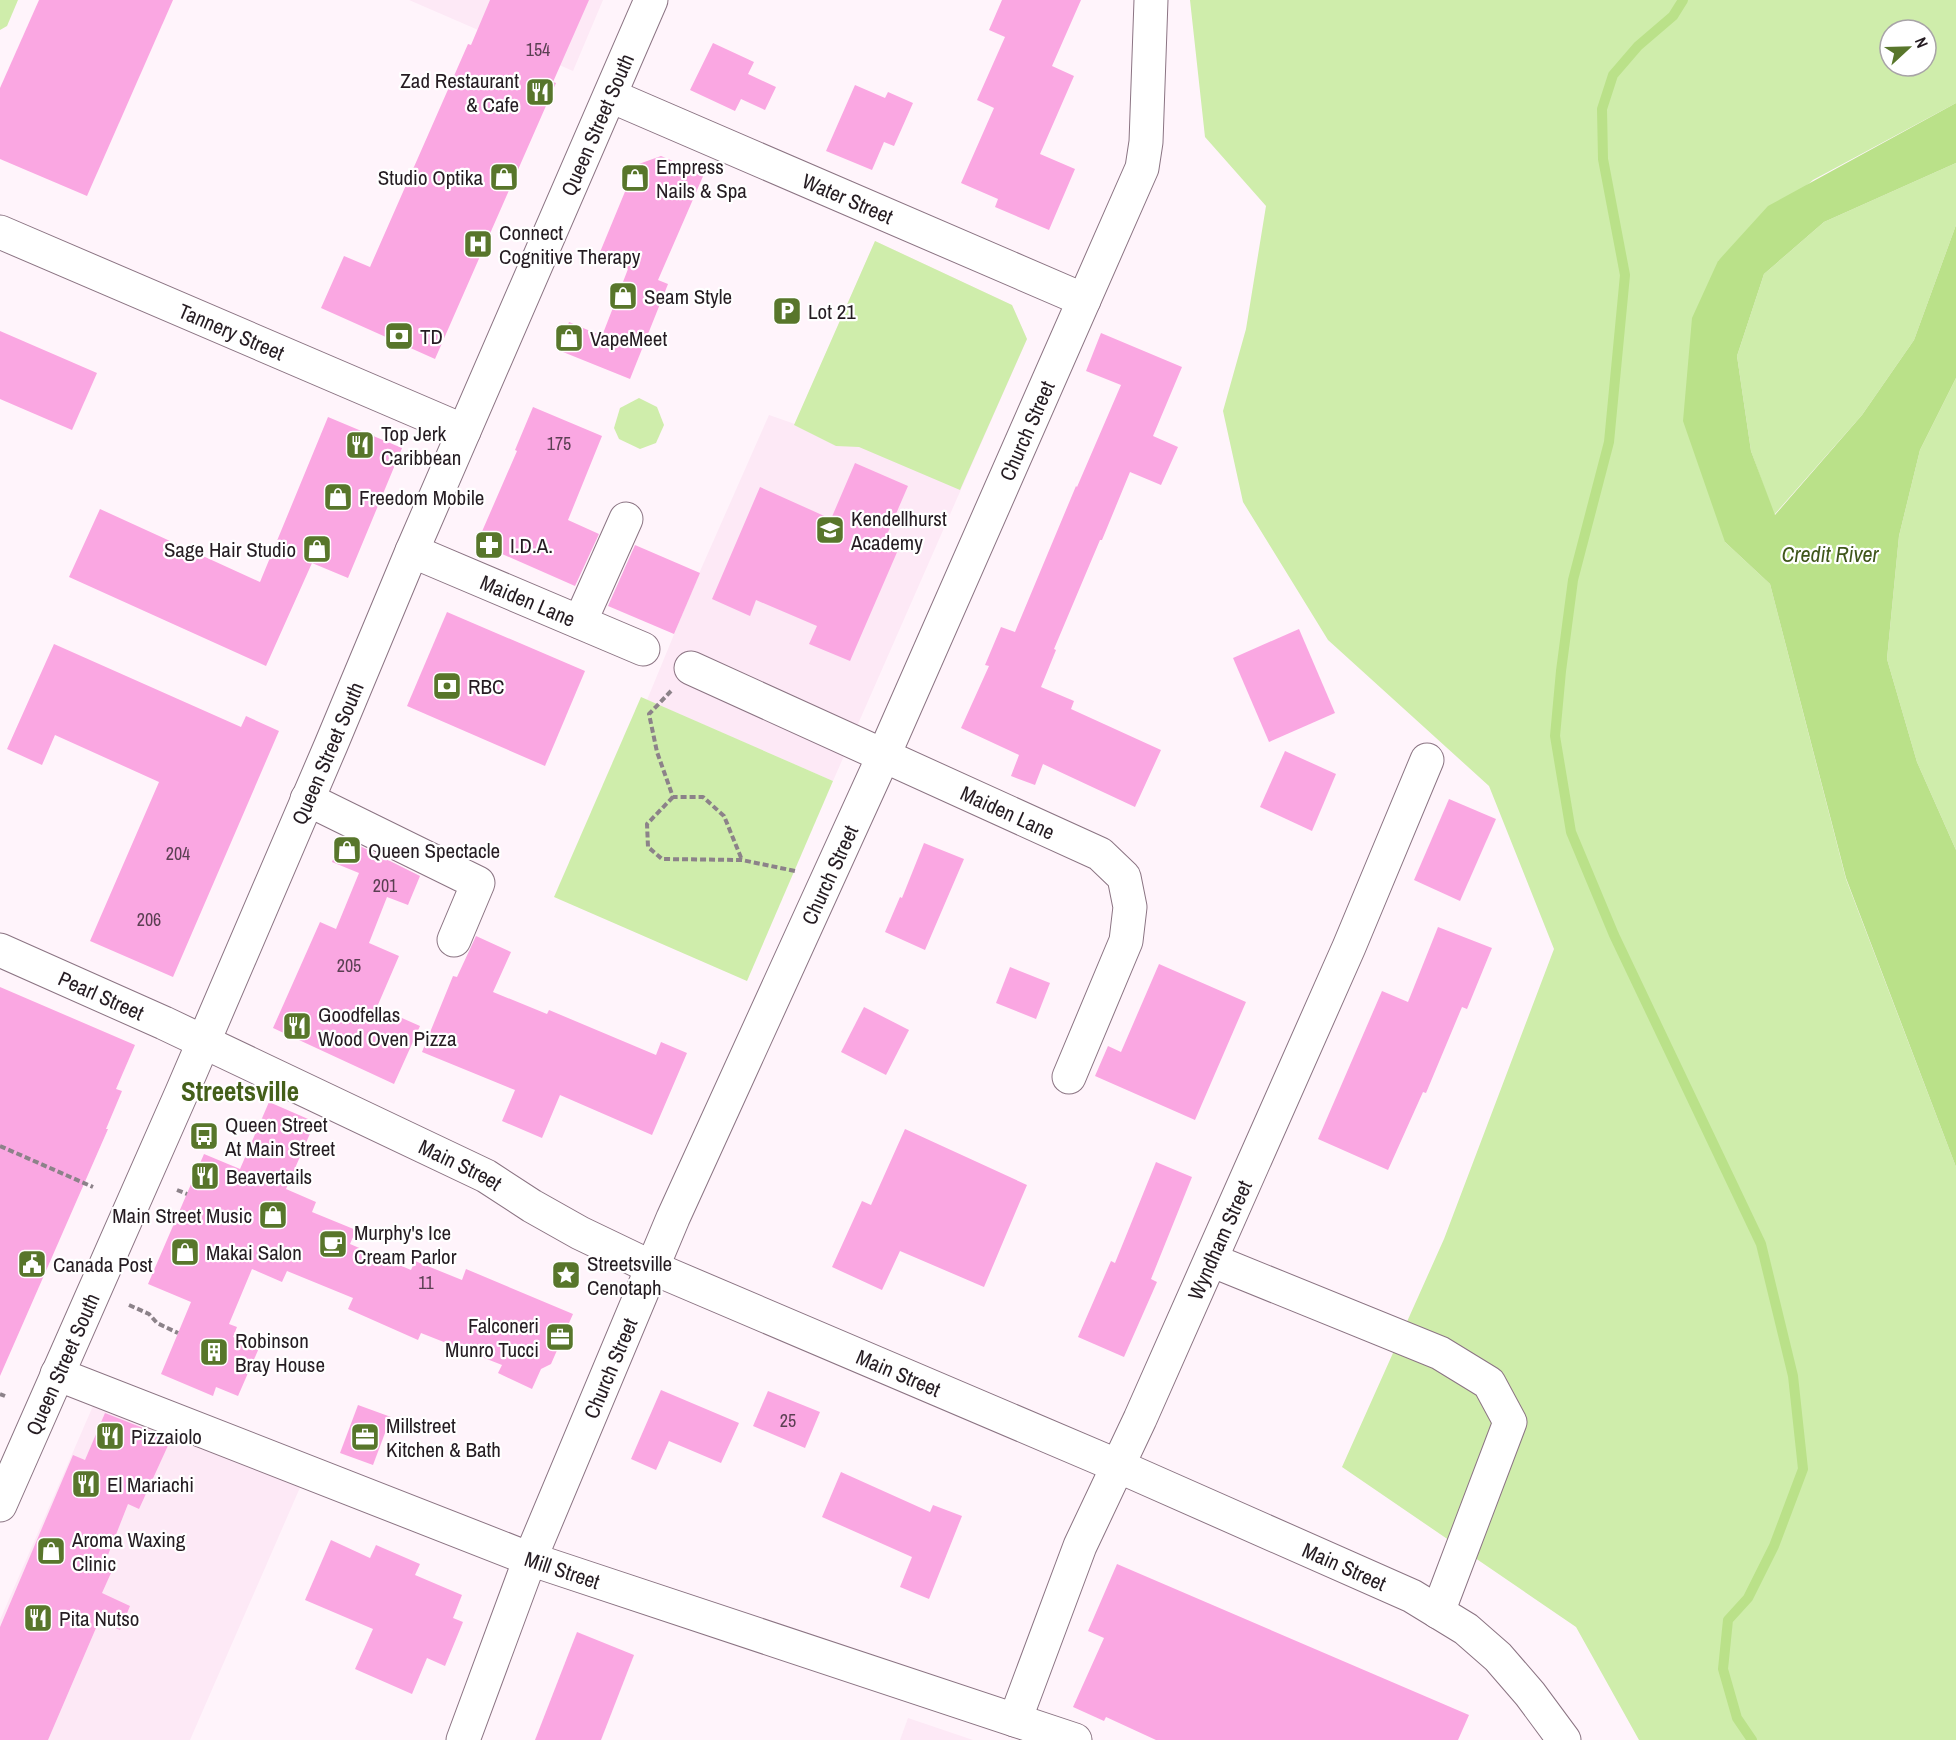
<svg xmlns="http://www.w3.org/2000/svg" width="1956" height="1740" viewBox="0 0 1956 1740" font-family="'Archivo Narrow',sans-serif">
<rect width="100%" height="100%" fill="#fff4fb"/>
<g fill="#fde9f6">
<path d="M 409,0 L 603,0 L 573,71 Z"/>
<path d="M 875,241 L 1012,305 L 1027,339 L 833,781 L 647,700 L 701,569 L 769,415 L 795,424 Z"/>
<path d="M 96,1399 L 302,1483 L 190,1740 L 0,1740 L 0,1620 Z"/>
<path d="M 908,1718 L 973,1740 L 900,1740 Z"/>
</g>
<g fill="#cfedab" fill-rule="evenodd">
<path d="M 0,0 L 18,0 L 7,26 L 0,30 Z"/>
<path d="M 1190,0 L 1956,0 L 1956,103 L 1813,180 L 1718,261 L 1725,542 L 1770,584 L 1846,879 L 1956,1167 L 1956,1740 L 1639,1740 L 1576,1627 L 1342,1467 L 1444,1239 L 1554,949 L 1489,786 L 1328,640 L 1243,502 L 1223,411 L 1246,329 L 1266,206 L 1205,137 ZM 1890,30 L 1926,30 L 1926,66 L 1890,66 Z"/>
<path d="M 1956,163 L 1956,225 L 1914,340 L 1862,415 L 1774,515 L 1751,451 L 1737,356 L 1764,274 L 1824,222 Z"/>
<path d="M 875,241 L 1012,305 L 1027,339 L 960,490 L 859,447 L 836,446 L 794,425 Z"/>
<path d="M 1956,378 L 1956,850 L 1917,762 L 1887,659 L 1899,536 L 1920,450 Z"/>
<path d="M 639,398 L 657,407 L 664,425 L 656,443 L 640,449 L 619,439 L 614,428 L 620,408 Z"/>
<path d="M 641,697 L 833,781 L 747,981 L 554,897 Z"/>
</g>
<path fill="#bae189" d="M 1956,103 L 1956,163 L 1824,222 L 1764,274 L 1737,356 L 1751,451 L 1775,515 L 1862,415 L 1914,340 L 1956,225 L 1956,378 L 1920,450 L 1899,536 L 1887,659 L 1917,762 L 1956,850 L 1956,1167 L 1846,878 L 1770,584 L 1725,542 L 1683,421 L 1692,318 L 1718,261 L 1768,206 Z"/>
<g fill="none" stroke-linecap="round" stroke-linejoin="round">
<path stroke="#bae189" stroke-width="10" d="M 1683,0 L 1673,16 L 1638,46 L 1613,75 L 1602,109 L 1603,159 L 1625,275 L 1609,442 L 1573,580 L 1561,671 L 1555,736 L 1571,832 L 1614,935 L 1761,1244 L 1793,1376 L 1803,1469 L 1774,1546 L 1748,1598 L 1728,1620 L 1723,1669 L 1737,1718 L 1752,1740"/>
</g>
<g fill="#faa7e2">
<path d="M 39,0 L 173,0 L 87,196 L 0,159 L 0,88 Z"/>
<path d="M 490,0 L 589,0 L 553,82 L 556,83 L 435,359 L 321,308 L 344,256 L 370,267 L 468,44 L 471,45 Z"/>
<path d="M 1002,0 L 1081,0 L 1052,66 L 1074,76 L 1040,154 L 1075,169 L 1049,230 L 995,207 L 998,199 L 961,183 L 994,108 L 977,100 L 1005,37 L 989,30 Z"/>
<path d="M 713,43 L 754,62 L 748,74 L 776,87 L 765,110 L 741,99 L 735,111 L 690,90 Z"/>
<path d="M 855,85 L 885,98 L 888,92 L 913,103 L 894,146 L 884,142 L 872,170 L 826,151 Z"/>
<path d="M 661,156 L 704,174 L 658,280 L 668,284 L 630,379 L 558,350 L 569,322 L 602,336 L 628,269 L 598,257 L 636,165 Z"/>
<path d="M 0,331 L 97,373 L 72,430 L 0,399 Z"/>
<path d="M 1101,333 L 1182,367 L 1153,436 L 1178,447 L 1161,485 L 1130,472 L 1102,540 L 1100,540 L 1054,649 L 1056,650 L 1041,687 L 1074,701 L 1071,709 L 1161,750 L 1135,807 L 1043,764 L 1035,785 L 1011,776 L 1019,755 L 961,728 L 989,666 L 985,665 L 1001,627 L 1015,632 L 1076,486 L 1077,487 L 1121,385 L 1086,371 Z"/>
<path d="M 533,407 L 602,436 L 568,520 L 599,534 L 575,586 L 477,543 L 517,451 L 515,450 Z"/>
<path d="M 328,417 L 402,448 L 348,578 L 312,563 L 266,666 L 69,577 L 100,509 L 260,582 Z"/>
<path d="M 855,463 L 908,486 L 886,537 L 901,543 L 850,661 L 809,644 L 817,626 L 756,600 L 750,616 L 712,599 L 760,487 L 831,519 Z"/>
<path d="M 635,545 L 700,573 L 674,634 L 608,606 Z"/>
<path d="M 447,612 L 585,671 L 545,766 L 407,706 Z"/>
<path d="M 1299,629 L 1335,713 L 1269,742 L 1233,658 Z"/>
<path d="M 54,644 L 241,727 L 246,716 L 279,731 L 173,977 L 90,941 L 159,782 L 55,735 L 42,765 L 7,749 Z"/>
<path d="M 1285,751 L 1336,774 L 1312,831 L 1260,807 Z"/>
<path d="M 1449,799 L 1496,819 L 1460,901 L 1414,880 Z"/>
<path d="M 342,837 L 420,876 L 408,905 L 387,897 L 369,943 L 399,956 L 377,1007 L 420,1026 L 394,1084 L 273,1028 L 320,922 L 336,929 L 359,873 L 332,862 Z"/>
<path d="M 924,843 L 964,859 L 925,950 L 885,932 L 900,897 L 902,898 Z"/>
<path d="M 1438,927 L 1492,948 L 1467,1009 L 1462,1007 L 1426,1093 L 1423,1092 L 1388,1170 L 1318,1139 L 1382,991 L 1408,1002 Z"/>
<path d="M 476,936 L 511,952 L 493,992 L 547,1014 L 549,1010 L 656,1055 L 661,1042 L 687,1053 L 652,1135 L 560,1095 L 542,1138 L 502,1121 L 515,1090 L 422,1052 L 453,976 L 457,977 Z"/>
<path d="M 1159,964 L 1246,1002 L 1195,1120 L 1095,1076 L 1108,1046 L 1121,1052 Z"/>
<path d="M 1010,967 L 1050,983 L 1036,1019 L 996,1003 Z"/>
<path d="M 0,987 L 135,1045 L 116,1089 L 122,1091 L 106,1129 L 108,1129 L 0,1376 Z"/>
<path d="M 864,1007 L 909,1030 L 886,1075 L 841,1052 Z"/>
<path d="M 269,1102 L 315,1122 L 286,1189 L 316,1202 L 312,1212 L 356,1230 L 350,1244 L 411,1270 L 415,1261 L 462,1280 L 466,1269 L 573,1314 L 551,1364 L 541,1369 L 532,1389 L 498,1373 L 502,1365 L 421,1333 L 418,1340 L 348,1309 L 353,1298 L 287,1271 L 282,1282 L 252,1269 L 229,1324 L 237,1327 L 233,1337 L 259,1348 L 238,1396 L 216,1387 L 213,1396 L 161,1374 L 191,1302 L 148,1284 L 204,1154 L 240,1169 Z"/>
<path d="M 905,1129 L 1027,1185 L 984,1287 L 900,1251 L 882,1290 L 832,1267 L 862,1201 L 871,1205 Z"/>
<path d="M 1156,1162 L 1192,1177 L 1151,1279 L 1157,1282 L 1124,1357 L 1078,1337 L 1111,1261 L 1115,1263 Z"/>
<path d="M 661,1390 L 739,1423 L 721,1463 L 669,1441 L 656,1470 L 631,1459 Z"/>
<path d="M 768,1391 L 820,1412 L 805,1448 L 753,1426 Z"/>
<path d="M 358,1405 L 391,1417 L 373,1465 L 340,1453 Z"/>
<path d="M 105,1413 L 171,1439 L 139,1509 L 128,1504 L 106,1560 L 115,1564 L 102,1593 L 130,1606 L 120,1630 L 99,1621 L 48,1740 L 0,1740 L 0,1627 L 73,1455 L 85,1460 Z"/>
<path d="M 841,1472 L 930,1512 L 933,1505 L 962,1516 L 929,1599 L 900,1587 L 912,1557 L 822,1517 Z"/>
<path d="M 331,1540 L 370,1558 L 376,1545 L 420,1564 L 415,1575 L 462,1595 L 453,1618 L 463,1622 L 445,1666 L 427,1658 L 412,1694 L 355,1669 L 373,1629 L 305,1600 Z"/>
<path d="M 1117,1564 L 1469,1715 L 1458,1740 L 1156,1740 L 1106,1717 L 1104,1721 L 1073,1707 L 1104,1638 L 1088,1631 Z"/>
<path d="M 577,1632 L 634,1655 L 601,1740 L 535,1740 Z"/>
</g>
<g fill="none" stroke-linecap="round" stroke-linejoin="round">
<g stroke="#8b7483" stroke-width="35">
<g id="minor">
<path id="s1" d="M 611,96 L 1084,300"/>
<path id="s2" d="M 0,232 L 464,431"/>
<path id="s3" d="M 412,551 L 643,649"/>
<path d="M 580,622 L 626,519"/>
<path id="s4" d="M 691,668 L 1100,854 L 1124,877 L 1130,907 L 1126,941 L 1069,1077"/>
<path d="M 307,799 L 478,883 L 454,940"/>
<path id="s5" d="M 0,950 L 164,1023 L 486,1176 L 532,1206 L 580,1233 L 653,1268 L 1118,1466 L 1412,1596 L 1466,1629 L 1498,1657 L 1530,1694 L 1564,1740"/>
<path d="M 1211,1260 L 1440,1353 L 1489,1383 L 1510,1422 L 1438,1612"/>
<path id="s6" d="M 57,1374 L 530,1559 L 1075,1740"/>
<path id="s7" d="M 1015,1720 L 1080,1546 L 1140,1419 L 1349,947 L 1427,760"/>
<path id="s8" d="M 463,1740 L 530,1559 L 673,1218 L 883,757 L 1142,168 L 1146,142 L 1151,0"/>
</g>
</g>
<g stroke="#8b7483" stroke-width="35">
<g id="major">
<path id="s9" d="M 0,1505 L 182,1092 L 331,745 L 412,551 L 651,0"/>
</g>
</g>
<g stroke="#8c8289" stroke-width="4" stroke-dasharray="6 3" stroke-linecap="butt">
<path d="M 671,691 L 649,714 L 657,752 L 673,797 L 703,797 L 724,816 L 742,860"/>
<path d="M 673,797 L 647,824 L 648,847 L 662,859 L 742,860 L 795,871"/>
<path d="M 0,1146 L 93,1187"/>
<path d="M 177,1190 L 187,1194"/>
<path d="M 129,1305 L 149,1314 L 157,1323 L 178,1333"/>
<path d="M 0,1394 L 5,1396"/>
</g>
<use href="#minor" stroke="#fff" stroke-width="33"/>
<use href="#major" stroke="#fff" stroke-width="33"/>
</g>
<defs>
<g id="restaurant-square" transform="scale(1.5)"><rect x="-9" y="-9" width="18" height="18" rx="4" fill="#58762b" stroke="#fff"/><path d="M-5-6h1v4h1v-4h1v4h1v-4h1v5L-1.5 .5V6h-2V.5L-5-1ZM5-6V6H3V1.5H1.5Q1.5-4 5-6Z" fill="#fff"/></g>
<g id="shop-square" transform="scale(1.5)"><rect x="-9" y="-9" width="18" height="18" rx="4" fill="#58762b" stroke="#fff"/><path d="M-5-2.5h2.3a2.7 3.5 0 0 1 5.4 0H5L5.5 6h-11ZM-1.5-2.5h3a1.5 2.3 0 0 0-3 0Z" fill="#fff"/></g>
<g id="hospital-square" transform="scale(1.5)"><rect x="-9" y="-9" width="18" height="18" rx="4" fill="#58762b" stroke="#fff"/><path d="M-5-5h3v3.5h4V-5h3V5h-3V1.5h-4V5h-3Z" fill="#fff"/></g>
<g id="parking-square" transform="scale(1.5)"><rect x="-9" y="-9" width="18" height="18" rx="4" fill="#58762b" stroke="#fff"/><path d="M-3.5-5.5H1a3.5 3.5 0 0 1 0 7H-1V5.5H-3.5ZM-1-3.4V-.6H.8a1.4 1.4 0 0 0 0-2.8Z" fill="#fff"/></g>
<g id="bank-square" transform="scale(1.5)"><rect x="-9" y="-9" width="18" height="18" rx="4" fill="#58762b" stroke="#fff"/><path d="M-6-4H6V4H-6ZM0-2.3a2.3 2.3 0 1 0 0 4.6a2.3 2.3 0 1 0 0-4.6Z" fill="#fff"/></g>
<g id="school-square" transform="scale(1.5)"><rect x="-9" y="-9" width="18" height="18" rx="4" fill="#58762b" stroke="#fff"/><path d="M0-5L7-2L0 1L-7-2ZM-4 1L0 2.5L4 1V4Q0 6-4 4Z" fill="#fff"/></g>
<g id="pharmacy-square" transform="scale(1.5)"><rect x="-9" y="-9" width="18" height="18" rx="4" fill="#58762b" stroke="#fff"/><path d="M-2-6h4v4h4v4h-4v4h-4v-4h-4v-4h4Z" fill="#fff"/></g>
<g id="bus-square" transform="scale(1.5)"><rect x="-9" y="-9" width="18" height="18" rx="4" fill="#58762b" stroke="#fff"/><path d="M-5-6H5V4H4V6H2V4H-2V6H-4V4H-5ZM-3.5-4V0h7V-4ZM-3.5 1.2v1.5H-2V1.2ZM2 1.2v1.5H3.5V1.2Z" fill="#fff"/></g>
<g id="cafe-square" transform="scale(1.5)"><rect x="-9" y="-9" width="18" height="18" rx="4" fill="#58762b" stroke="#fff"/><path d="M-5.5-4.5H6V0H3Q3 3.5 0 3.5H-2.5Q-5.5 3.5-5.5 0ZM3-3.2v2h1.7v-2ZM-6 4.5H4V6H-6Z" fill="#fff"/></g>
<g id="civic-square" transform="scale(1.5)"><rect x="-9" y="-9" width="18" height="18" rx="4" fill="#58762b" stroke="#fff"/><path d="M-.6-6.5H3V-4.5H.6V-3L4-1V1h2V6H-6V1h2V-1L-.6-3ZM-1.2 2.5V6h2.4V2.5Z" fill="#fff"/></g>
<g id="sight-square" transform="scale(1.5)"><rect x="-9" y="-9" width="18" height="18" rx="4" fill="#58762b" stroke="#fff"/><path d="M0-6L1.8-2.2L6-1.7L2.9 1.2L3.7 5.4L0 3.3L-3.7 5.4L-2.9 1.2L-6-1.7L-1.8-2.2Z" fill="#fff"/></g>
<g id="office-square" transform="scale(1.5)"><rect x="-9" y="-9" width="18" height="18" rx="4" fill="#58762b" stroke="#fff"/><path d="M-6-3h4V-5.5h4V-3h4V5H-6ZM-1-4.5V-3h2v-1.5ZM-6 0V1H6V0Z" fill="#fff"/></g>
<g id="building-square" transform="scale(1.5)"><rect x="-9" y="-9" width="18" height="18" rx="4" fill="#58762b" stroke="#fff"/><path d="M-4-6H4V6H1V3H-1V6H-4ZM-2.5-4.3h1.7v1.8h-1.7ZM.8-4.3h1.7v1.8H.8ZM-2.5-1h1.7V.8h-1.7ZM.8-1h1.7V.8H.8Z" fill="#fff"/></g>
</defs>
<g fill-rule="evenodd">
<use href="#restaurant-square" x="540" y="92"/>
<use href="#shop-square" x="504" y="177"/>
<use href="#shop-square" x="635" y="178"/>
<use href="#hospital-square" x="478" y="244"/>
<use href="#shop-square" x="623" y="296"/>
<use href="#parking-square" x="787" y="311"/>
<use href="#bank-square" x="399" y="336"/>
<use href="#shop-square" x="569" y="338"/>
<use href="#restaurant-square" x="360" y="445"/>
<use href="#shop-square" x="338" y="497"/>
<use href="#school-square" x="830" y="530"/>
<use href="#pharmacy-square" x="489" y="545"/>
<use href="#shop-square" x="317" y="549"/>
<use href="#bank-square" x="447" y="686"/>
<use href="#shop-square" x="347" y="850"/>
<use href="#restaurant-square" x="297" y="1026"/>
<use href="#bus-square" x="204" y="1136"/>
<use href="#restaurant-square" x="205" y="1176"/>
<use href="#shop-square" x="273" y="1215"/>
<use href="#cafe-square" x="333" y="1244"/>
<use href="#shop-square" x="185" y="1252"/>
<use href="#civic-square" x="32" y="1264"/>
<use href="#sight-square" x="566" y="1275"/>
<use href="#office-square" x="560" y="1337"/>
<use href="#building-square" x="214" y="1352"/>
<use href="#restaurant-square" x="110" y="1436"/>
<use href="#office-square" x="365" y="1437"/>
<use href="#restaurant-square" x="86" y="1484"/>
<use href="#shop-square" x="51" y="1551"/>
<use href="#restaurant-square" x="38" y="1618"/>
</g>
<g text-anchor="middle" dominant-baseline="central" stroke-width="4.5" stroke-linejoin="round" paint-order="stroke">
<g font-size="18" fill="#5a3f52">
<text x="538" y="49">154</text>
<text x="559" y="443">175</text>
<text x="178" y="853">204</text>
<text x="385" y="885">201</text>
<text x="149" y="919">206</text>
<text x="349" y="965">205</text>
<text x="426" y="1282">11</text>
<text x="788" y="1420">25</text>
</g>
<g font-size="21" fill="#251c22" stroke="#fff" text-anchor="start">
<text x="519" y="80" text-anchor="end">Zad Restaurant<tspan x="519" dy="24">&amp; Cafe</tspan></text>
<text x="656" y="166">Empress<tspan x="656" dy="24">Nails &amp; Spa</tspan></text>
<text x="483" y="177" text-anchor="end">Studio Optika</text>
<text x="499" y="232">Connect<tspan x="499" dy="24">Cognitive Therapy</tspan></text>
<text x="644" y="296">Seam Style</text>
<text x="808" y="311">Lot 21</text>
<text x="420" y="336">TD</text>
<text x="590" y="338">VapeMeet</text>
<text x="381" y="433">Top Jerk<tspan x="381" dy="24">Caribbean</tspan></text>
<text x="359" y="497">Freedom Mobile</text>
<text x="851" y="518">Kendellhurst<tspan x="851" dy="24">Academy</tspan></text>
<text x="510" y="545">I.D.A.</text>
<text x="296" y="549" text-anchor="end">Sage Hair Studio</text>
<text x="468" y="686">RBC</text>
<text x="368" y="850">Queen Spectacle</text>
<text x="318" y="1014">Goodfellas<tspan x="318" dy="24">Wood Oven Pizza</tspan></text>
<text x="225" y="1124">Queen Street<tspan x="225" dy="24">At Main Street</tspan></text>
<text x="226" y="1176">Beavertails</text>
<text x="252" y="1215" text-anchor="end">Main Street Music</text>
<text x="354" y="1232">Murphy's Ice<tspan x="354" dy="24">Cream Parlor</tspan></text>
<text x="206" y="1252">Makai Salon</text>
<text x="587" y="1263">Streetsville<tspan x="587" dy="24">Cenotaph</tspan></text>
<text x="53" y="1264">Canada Post</text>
<text x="539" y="1325" text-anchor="end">Falconeri<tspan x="539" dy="24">Munro Tucci</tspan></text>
<text x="235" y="1340">Robinson<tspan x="235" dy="24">Bray House</tspan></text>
<text x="386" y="1425">Millstreet<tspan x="386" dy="24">Kitchen &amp; Bath</tspan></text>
<text x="131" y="1436">Pizzaiolo</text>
<text x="107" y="1484">El Mariachi</text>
<text x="72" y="1539">Aroma Waxing<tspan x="72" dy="24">Clinic</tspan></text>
<text x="59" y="1618">Pita Nutso</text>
</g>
<g font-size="21" fill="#251c22" stroke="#fff">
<text stroke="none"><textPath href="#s9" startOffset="1504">Queen Street South</textPath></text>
<text stroke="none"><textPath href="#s1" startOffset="258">Water Street</textPath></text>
<text stroke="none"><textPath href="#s2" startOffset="252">Tannery Street</textPath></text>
<text stroke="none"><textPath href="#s8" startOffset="1426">Church Street</textPath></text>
<text stroke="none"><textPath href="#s3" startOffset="126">Maiden Lane</textPath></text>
<text stroke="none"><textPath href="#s9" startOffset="820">Queen Street South</textPath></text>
<text stroke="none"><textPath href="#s4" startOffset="348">Maiden Lane</textPath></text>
<text stroke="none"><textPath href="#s8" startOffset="940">Church Street</textPath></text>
<text stroke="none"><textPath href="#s5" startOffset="111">Pearl Street</textPath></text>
<text stroke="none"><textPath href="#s5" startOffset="508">Main Street</textPath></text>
<text stroke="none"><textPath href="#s7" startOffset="522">Wyndham Street</textPath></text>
<text stroke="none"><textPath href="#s9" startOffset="154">Queen Street South</textPath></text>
<text stroke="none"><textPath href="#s8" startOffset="400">Church Street</textPath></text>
<text stroke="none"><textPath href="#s5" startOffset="994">Main Street</textPath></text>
<text stroke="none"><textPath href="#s5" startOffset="1480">Main Street</textPath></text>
<text stroke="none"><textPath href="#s6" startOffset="542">Mill Street</textPath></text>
</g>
<g font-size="22" font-style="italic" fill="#3f571b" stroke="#fff">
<text x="1830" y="554">Credit River</text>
</g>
<g font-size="27" font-weight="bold" fill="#445f1a" stroke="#fff">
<text x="240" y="1091">Streetsville</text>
</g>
</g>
<g transform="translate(1908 48) rotate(68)"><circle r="28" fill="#ffffff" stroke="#a8a4a7" stroke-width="1.5"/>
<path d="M0-4.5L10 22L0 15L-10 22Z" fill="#58762b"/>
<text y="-9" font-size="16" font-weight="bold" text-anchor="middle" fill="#251c22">N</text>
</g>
</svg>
